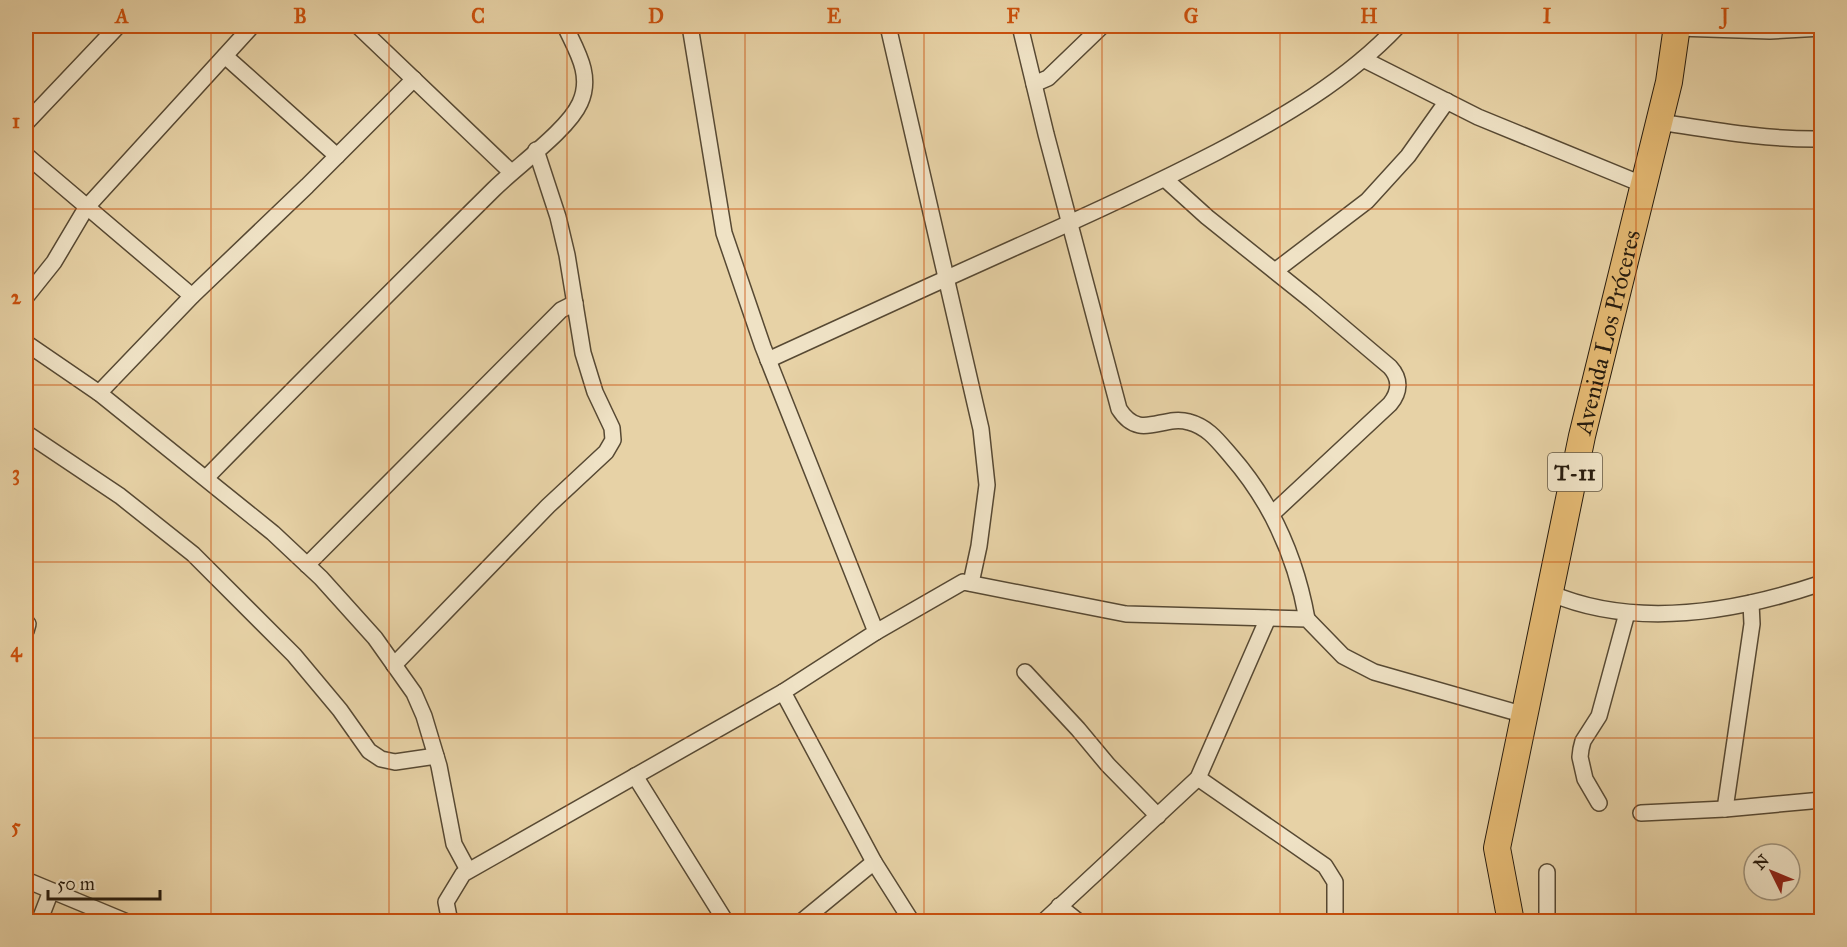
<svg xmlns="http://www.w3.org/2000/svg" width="1847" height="947" viewBox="0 0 1847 947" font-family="'IM FELL Great Primer',serif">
<rect width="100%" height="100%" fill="#e7d2a6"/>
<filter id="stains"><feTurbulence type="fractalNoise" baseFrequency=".00333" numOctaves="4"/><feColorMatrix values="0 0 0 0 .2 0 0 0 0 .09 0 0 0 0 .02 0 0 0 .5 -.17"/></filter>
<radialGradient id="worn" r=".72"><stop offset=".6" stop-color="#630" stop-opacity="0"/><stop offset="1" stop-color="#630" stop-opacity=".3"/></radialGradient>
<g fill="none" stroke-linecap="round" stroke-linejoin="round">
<g stroke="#574933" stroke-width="18">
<g id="minor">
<path d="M 358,26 L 511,172"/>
<path d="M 690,26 L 724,233 L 763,347 L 876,632 L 783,692 L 874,862 L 912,922"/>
<path d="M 888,26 L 981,429 L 987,485 L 979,546 L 971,583"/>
<path d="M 1020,26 L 1046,134 L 1119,409 C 1140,442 1162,414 1189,422 C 1208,427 1218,441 1231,456 C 1272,503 1296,558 1307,619"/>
<path d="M 1677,28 L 1770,31 L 1822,28"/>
<path d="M 225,56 L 337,156"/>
<path d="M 1363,59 L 1478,117 L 1644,185"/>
<path d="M 1034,84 L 1048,78 L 1102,26"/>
<path d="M 1660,122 C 1713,130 1767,140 1822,139"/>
<path d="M 26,123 L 118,26"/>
<path d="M 26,155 L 192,296"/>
<path d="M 1165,179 L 1207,217 L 1312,301 L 1390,367 C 1401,379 1400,392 1390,404 L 1272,514"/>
<path d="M 1275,271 L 1367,201 L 1408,156 L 1447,101"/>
<path d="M 26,297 L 54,262 L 86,208 L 252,26"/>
<path d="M 26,343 L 99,393 L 273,533 L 321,578 L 375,638 L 414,693 L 424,716 L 439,766 L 454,844 L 468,870"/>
<path d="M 768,360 C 851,322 933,284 1016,247 C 1084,217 1151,186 1217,152 C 1283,117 1346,81 1398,26"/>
<path d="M 99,393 L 192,296 L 307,186 L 414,79"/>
<path d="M 26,433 L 120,496 L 193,554 L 294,655 L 340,710 L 369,751 L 381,759 L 395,762 L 436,756"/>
<path d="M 206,478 C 301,381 397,285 494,189 C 517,166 568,130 580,103 C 593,75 576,50 565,26"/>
<path d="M 307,565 L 561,310 L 575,303"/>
<path d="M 1550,593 C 1636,630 1736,612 1822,583"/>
<path d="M 26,631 L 28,624"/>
<path d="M 876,632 L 963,582 L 1126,614 L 1307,619 L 1343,656 L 1374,672 L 1525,715"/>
<path d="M 394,665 L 548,506 L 606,452 L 613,440 L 612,428 L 595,392 L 583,353 L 567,255 L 558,217 L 536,150"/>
<path d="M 1025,672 L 1078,729 L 1108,765 L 1158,816"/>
<path d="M 635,776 L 726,922"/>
<path d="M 1198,778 L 1325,866 L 1335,882 L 1335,922"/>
<path d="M 1599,803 L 1585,779 L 1580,757 L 1581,749 L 1583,741 L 1599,716 L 1627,613"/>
<path d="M 1725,809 L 1752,624 L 1751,603"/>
<path d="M 1641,813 L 1725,809 L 1822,800"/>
<path d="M 26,880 L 127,922"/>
<path d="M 1059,906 L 1079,922"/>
<path d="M 39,922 L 51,891"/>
<path d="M 450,922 L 446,902 L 463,874 L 783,692"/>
<path d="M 801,922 L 874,862"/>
<path d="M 1043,922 L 1198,778 L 1268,618"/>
<path d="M 1547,922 L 1547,872"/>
</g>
</g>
<g stroke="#271b0d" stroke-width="28">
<g id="trunk">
<path id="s1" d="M 1511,922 L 1497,848 L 1582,436 L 1669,82 L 1677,26"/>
</g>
</g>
<use href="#minor" stroke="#efe2c5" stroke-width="15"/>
<use href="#trunk" stroke="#e4b973" stroke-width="26"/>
</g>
<path fill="none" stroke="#cb500c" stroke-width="1.5" stroke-opacity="0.55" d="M 211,26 L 211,922M 389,26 L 389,922M 567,26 L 567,922M 745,26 L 745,922M 924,26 L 924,922M 1102,26 L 1102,922M 1280,26 L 1280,922M 1458,26 L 1458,922M 1636,26 L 1636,922M 26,209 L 1822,209M 26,385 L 1822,385M 26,562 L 1822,562M 26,738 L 1822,738"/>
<g text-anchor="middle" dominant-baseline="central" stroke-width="4.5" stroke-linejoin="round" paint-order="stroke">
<rect fill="#efe2c5" stroke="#635744" stroke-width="1.5" x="1548" y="453" width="54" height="38" rx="4.5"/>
<g font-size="22" font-weight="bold" fill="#271b0d">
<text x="1575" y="472">T-11</text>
</g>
<g font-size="24" fill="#271b0d" stroke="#efe2c5">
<text stroke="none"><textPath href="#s1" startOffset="603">Avenida Los Próceres</textPath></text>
</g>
</g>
<rect width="1847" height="947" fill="none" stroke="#e7d2a6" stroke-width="66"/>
<g transform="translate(1772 872) rotate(313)"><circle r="28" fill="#efe2c5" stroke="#9f927b" stroke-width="1.5"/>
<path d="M0-4.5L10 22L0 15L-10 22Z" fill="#8f2418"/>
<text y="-9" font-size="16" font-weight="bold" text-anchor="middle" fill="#271b0d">N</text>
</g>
<path d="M48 890v9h112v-9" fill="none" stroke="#271b0d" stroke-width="3"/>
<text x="57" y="890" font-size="18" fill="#271b0d" stroke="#efe2c5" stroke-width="4.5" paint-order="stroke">50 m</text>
<rect x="33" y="33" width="1781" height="881" fill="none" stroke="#cb500c" stroke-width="2"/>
<g font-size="20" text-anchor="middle" font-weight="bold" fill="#cb500c">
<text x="122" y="23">A</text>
<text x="300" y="23">B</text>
<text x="478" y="23">C</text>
<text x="656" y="23">D</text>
<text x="834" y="23">E</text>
<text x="1013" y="23">F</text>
<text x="1191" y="23">G</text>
<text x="1369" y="23">H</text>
<text x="1547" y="23">I</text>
<text x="1725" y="23">J</text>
<text x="16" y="128">1</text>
<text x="16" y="304">2</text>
<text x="16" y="480">3</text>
<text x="16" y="657">4</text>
<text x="16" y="833">5</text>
</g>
<rect width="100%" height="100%" filter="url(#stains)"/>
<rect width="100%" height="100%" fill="url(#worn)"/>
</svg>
